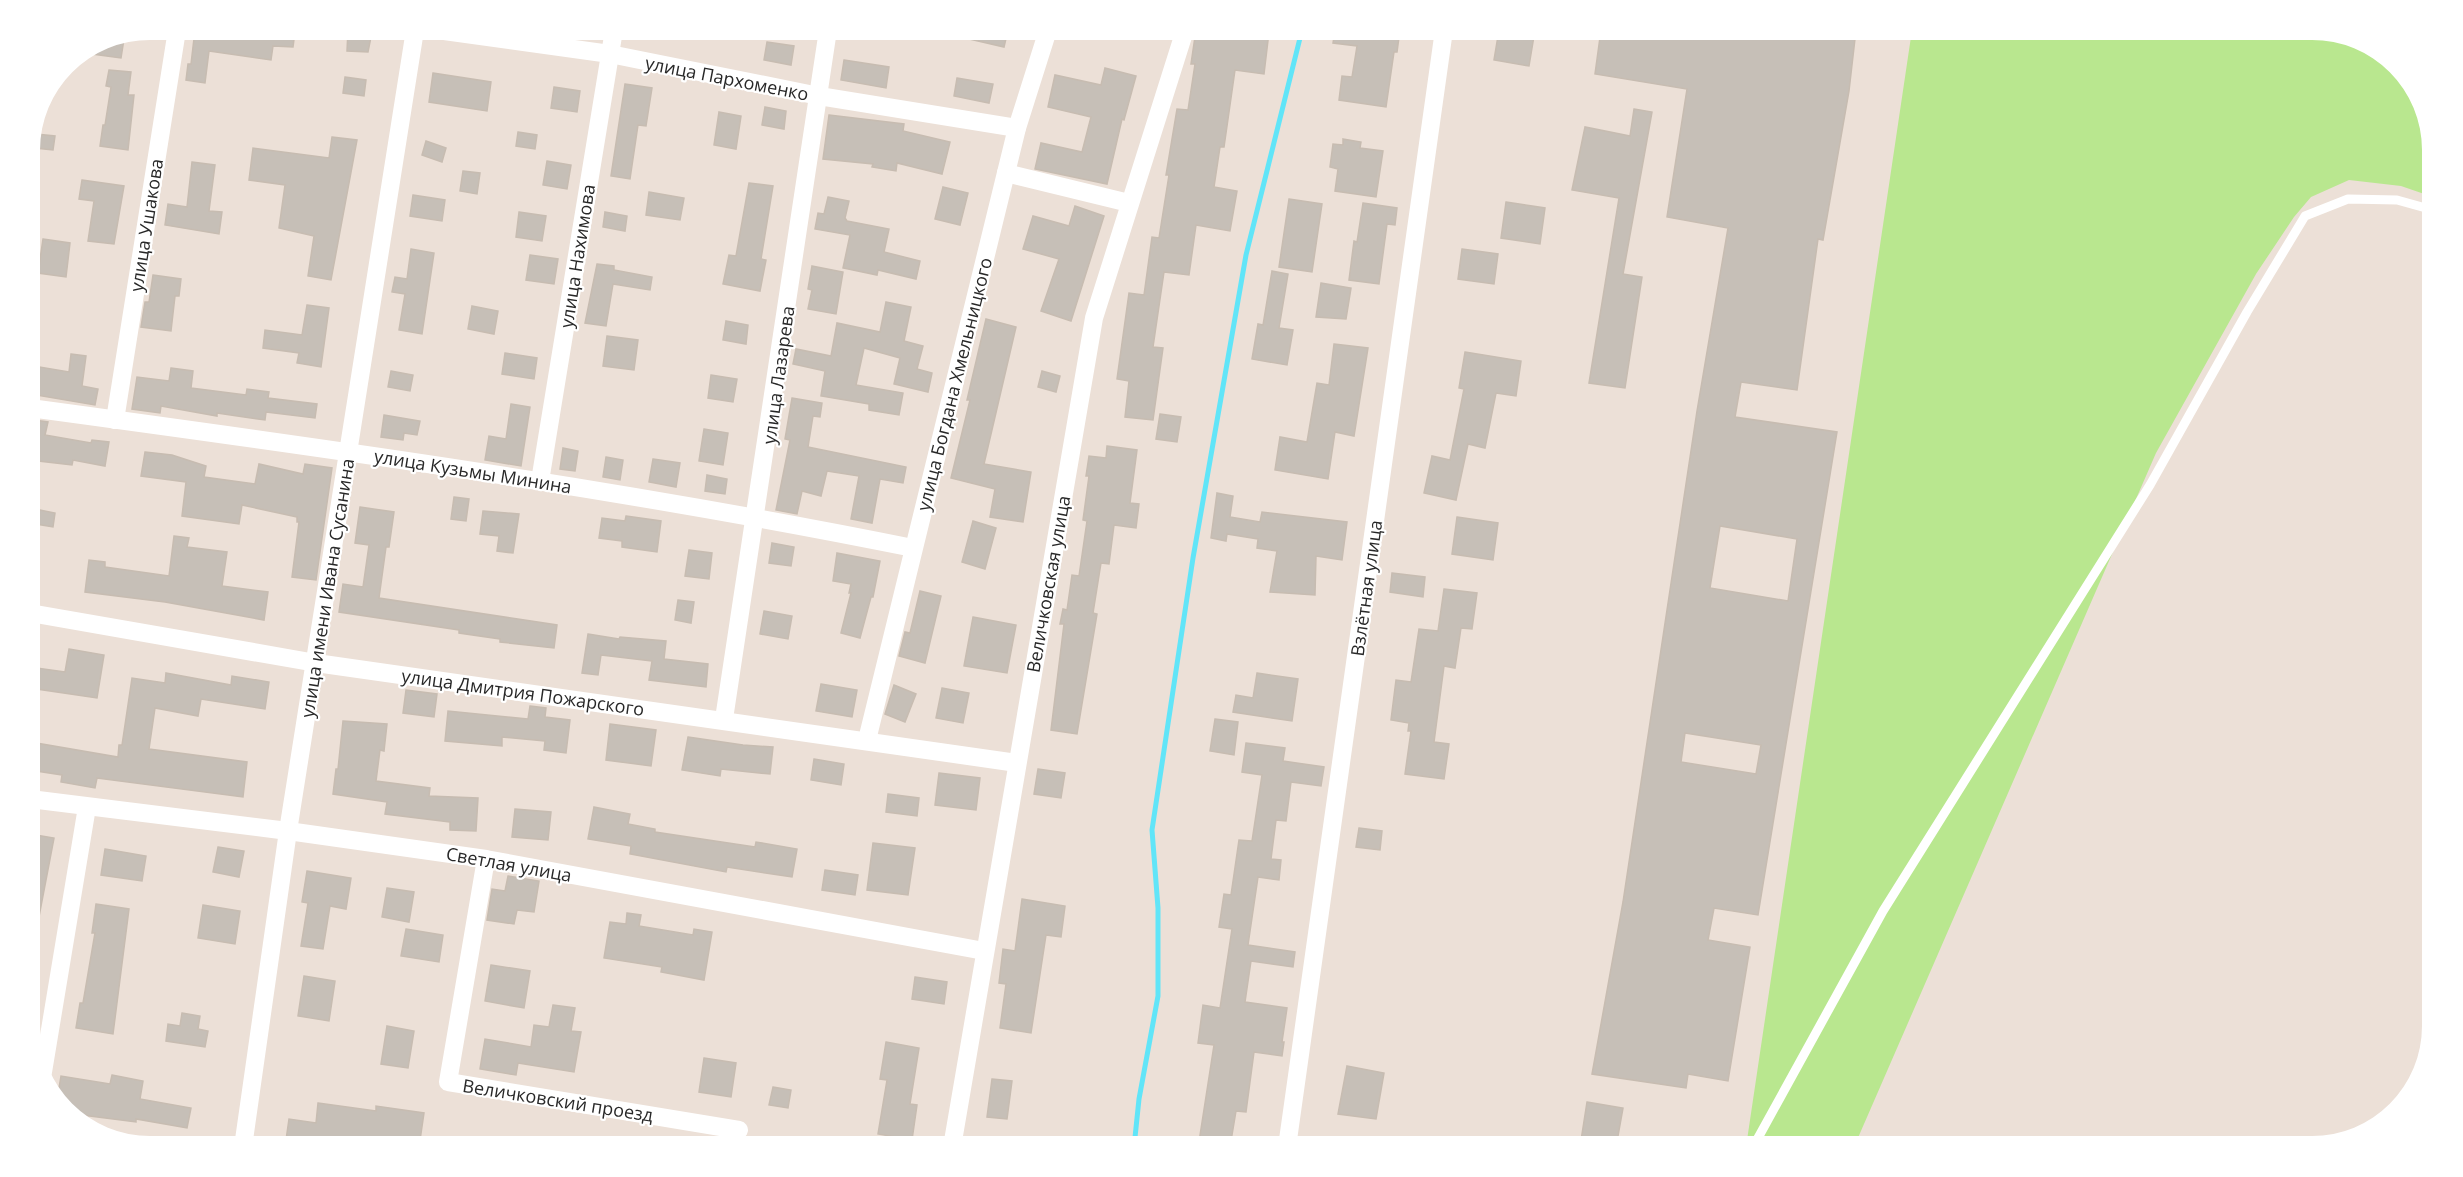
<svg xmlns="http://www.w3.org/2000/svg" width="2463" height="1177" viewBox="0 0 2463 1177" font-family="'Open Sans',sans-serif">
<rect width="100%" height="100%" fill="#ece0d7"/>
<path fill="#b9e78f" d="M 1912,30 L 2313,30 L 2366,42 L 2413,83 L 2433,143 L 2433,197 L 2401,186 L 2349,180 L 2311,197 L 2294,217 L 2256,274 L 2156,453 L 1854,1147 L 1746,1147 Z"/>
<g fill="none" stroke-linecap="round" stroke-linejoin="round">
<path stroke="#61e5f8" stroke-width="5" d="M 1134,1147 L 1139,1099 L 1158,996 L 1158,908 L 1152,830 L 1193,558 L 1246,255 L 1302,30"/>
</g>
<g fill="#c6bfb7" stroke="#c7bcb1" stroke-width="1.5" fill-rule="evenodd">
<path d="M 195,30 L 282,30 L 295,32 L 293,47 L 273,46 L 271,60 L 209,51 L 205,83 L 186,80 L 188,64 L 191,64 Z"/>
<path d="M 348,30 L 372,32 L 368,52 L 347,51 Z"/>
<path d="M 956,30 L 1008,30 L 1004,47 L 956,36 Z"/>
<path d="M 1196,30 L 1269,32 L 1264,74 L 1235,70 L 1224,147 L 1220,147 L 1214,187 L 1237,191 L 1230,231 L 1196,225 L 1189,275 L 1164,272 L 1153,347 L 1163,348 L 1153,420 L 1125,417 L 1129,381 L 1117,379 L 1129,293 L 1144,295 L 1152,237 L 1159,238 L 1169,175 L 1166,175 L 1177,109 L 1188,110 L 1195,64 L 1191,64 Z"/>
<path d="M 1335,30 L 1400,30 L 1397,52 L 1394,52 L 1386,107 L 1339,100 L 1342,76 L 1352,77 L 1357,46 L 1333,43 Z"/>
<path d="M 1499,30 L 1535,30 L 1529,66 L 1494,60 Z"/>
<path d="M 1601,30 L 1644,36 L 1645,30 L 1856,30 L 1849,91 L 1823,240 L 1818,239 L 1797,390 L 1741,382 L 1735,417 L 1837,432 L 1758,915 L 1714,908 L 1708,940 L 1750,947 L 1728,1081 L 1688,1074 L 1686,1088 L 1592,1074 L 1623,902 L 1697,411 L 1728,228 L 1667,217 L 1687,89 L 1595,74 ZM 1720,526 L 1797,539 L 1788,601 L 1710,588 ZM 1685,733 L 1761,745 L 1756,774 L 1681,762 Z"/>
<path d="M 114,37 L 124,39 L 121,58 L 84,53 L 104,39 Z"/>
<path d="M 767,42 L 794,46 L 791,65 L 764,60 Z"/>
<path d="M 844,60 L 889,67 L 886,88 L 841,80 Z"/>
<path d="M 1105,68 L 1136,76 L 1124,120 L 1122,119 L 1107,184 L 1035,169 L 1041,143 L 1082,152 L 1091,117 L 1048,107 L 1055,75 L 1101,85 Z"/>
<path d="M 109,70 L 131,72 L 128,95 L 134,95 L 128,150 L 100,146 L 103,125 L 105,125 L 111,87 L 106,86 Z"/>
<path d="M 433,73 L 491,82 L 487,111 L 429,102 Z"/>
<path d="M 345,77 L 366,80 L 364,96 L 343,93 Z"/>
<path d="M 957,78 L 993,84 L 989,103 L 954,96 Z"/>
<path d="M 625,84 L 652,88 L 646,126 L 638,125 L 630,179 L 611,176 Z"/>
<path d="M 554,87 L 580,91 L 577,112 L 551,108 Z"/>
<path d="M 765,107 L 786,111 L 784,129 L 762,125 Z"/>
<path d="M 1634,109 L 1652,112 L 1623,274 L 1642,277 L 1625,388 L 1589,383 L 1619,198 L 1572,190 L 1585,127 L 1630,136 Z"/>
<path d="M 719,112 L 741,116 L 736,149 L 714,145 Z"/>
<path d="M 829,115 L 904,124 L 903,131 L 950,142 L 942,174 L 897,163 L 896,171 L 872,167 L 873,164 L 823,159 Z"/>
<path d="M 518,132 L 537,135 L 535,149 L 516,146 Z"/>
<path d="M 36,134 L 55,136 L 53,150 L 35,148 Z"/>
<path d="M 332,137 L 357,140 L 331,280 L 308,276 L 314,236 L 279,228 L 285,185 L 249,180 L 253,148 L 329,158 Z"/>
<path d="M 1343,139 L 1361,142 L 1360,148 L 1383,151 L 1376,197 L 1335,191 L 1338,169 L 1330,167 L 1333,144 L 1343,145 Z"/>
<path d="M 426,141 L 446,148 L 442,162 L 422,155 Z"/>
<path d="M 547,161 L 571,165 L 567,189 L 543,185 Z"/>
<path d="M 192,162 L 215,165 L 209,211 L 222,212 L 219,234 L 165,225 L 168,204 L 187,207 Z"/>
<path d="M 463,171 L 480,173 L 477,194 L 460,191 Z"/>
<path d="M 82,180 L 124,186 L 114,244 L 88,241 L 94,201 L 79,199 Z"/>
<path d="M 749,183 L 773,186 L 761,259 L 766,260 L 760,291 L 723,284 L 729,255 L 736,256 Z"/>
<path d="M 943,187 L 968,193 L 960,225 L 935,219 Z"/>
<path d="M 649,192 L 684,198 L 680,220 L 646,215 Z"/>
<path d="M 413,195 L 445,200 L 442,221 L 410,216 Z"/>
<path d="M 828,197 L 849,201 L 845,218 L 847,221 L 889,229 L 884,252 L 920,261 L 916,279 L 878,270 L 877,275 L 843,268 L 850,235 L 815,229 L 818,213 L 824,214 Z"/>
<path d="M 1289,199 L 1322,204 L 1312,272 L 1279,267 Z"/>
<path d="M 1506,202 L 1545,208 L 1540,244 L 1501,238 Z"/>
<path d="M 1363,203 L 1397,208 L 1395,225 L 1387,224 L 1379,284 L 1349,280 L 1354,241 L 1357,242 Z"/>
<path d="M 1075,206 L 1104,216 L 1071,321 L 1041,311 L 1059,259 L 1023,249 L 1033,216 L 1069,226 Z"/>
<path d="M 519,212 L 546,216 L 542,241 L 516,237 Z"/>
<path d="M 605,212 L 627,216 L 625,231 L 603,227 Z"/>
<path d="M 43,239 L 70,243 L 66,277 L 38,273 Z"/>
<path d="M 411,249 L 434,253 L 422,334 L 399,330 L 405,294 L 392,292 L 395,277 L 407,279 Z"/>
<path d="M 1462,249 L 1498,254 L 1494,284 L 1458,279 Z"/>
<path d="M 530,255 L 558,259 L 554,284 L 526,280 Z"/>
<path d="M 597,264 L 614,266 L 614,270 L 652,277 L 650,290 L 613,284 L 606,326 L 585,323 Z"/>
<path d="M 812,266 L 843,272 L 836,314 L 808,309 L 812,290 L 808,289 Z"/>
<path d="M 1272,271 L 1288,274 L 1279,328 L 1293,330 L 1287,365 L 1252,359 L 1258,324 L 1263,325 Z"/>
<path d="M 153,275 L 181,279 L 179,296 L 175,296 L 171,331 L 141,327 L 145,302 L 149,302 Z"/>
<path d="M 1321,283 L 1351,288 L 1346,319 L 1316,317 Z"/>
<path d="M 886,302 L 911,307 L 904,341 L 923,346 L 917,369 L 932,373 L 928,392 L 894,384 L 900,358 L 864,348 L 856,385 L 903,393 L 899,415 L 869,410 L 869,404 L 821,396 L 825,371 L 793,364 L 796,349 L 831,356 L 837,323 L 880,332 Z"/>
<path d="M 307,305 L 329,308 L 321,367 L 297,363 L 299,353 L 263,348 L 265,330 L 302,335 Z"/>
<path d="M 472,306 L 498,311 L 494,334 L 468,329 Z"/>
<path d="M 986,319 L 1016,327 L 984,464 L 1031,472 L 1023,522 L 990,517 L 995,489 L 951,478 L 970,400 L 967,400 Z"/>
<path d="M 726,321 L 748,325 L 746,344 L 723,340 Z"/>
<path d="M 607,336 L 638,340 L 634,370 L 603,366 Z"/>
<path d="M 1334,344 L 1368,348 L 1354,436 L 1335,432 L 1328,479 L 1275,470 L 1280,437 L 1307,442 L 1317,383 L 1329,385 Z"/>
<path d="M 1465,352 L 1521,361 L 1516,396 L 1496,393 L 1485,448 L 1468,444 L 1456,500 L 1424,493 L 1432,456 L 1450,460 L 1464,389 L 1459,388 Z"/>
<path d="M 505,353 L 537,358 L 534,379 L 502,374 Z"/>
<path d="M 71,354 L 86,356 L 82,386 L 98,389 L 95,405 L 30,394 L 34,366 L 69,372 Z"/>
<path d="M 171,368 L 193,371 L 191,388 L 246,395 L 247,389 L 269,392 L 268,398 L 317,404 L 315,418 L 266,412 L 265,420 L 217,413 L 217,416 L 161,406 L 160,413 L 132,409 L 137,377 L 169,381 Z"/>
<path d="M 391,371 L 413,375 L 410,391 L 388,387 Z"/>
<path d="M 1042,371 L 1060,376 L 1056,392 L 1038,387 Z"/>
<path d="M 711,375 L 737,379 L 733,402 L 708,398 Z"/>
<path d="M 792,398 L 822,403 L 820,417 L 813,416 L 808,447 L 906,467 L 903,483 L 880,479 L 872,523 L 851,519 L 859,476 L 827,471 L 821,496 L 802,491 L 797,514 L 776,510 L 790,440 L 785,439 Z"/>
<path d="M 511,404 L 530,407 L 521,466 L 485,460 L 489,436 L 506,439 Z"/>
<path d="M 1160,414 L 1181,417 L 1177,442 L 1156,439 Z"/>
<path d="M 384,415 L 420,421 L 417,435 L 404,433 L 403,440 L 381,437 Z"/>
<path d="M 34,420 L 48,422 L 45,435 L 91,443 L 92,440 L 109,442 L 105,466 L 73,460 L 72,465 L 30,460 L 30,440 Z"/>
<path d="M 704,429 L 728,433 L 723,465 L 699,461 Z"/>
<path d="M 1107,446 L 1137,450 L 1130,503 L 1139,504 L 1136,528 L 1114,525 L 1109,564 L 1101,563 L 1093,613 L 1097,614 L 1077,734 L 1051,730 L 1064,624 L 1060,624 L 1063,609 L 1067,610 L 1072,575 L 1079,576 L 1087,521 L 1083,520 L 1089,476 L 1086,476 L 1089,456 L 1106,458 Z"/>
<path d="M 563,448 L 578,451 L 575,471 L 560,469 Z"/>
<path d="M 145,452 L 172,455 L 206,466 L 204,477 L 255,484 L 259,464 L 303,474 L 305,464 L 332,468 L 316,580 L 292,577 L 299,522 L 297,522 L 297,517 L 242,505 L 239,524 L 182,516 L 186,482 L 141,476 Z"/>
<path d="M 606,457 L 623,460 L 620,480 L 603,477 Z"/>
<path d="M 653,459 L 680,463 L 676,487 L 649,482 Z"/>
<path d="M 707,475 L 727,479 L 725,494 L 705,491 Z"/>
<path d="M 1217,493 L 1233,496 L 1230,517 L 1260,522 L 1262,512 L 1347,522 L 1342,560 L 1316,556 L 1315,595 L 1270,592 L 1277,551 L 1257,548 L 1258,539 L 1227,534 L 1226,541 L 1211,538 Z"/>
<path d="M 454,497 L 469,499 L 466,521 L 451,519 Z"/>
<path d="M 360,507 L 394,512 L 389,547 L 386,547 L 379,598 L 557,625 L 554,648 L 500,642 L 500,639 L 459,633 L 459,630 L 339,612 L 343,584 L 363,587 L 369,545 L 355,543 Z"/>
<path d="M 30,508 L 55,513 L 53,527 L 30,523 Z"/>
<path d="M 483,511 L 519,514 L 513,553 L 497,551 L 499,536 L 480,534 Z"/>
<path d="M 626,516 L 661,521 L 657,552 L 622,547 L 622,541 L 599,538 L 602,518 L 625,521 Z"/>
<path d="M 1457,517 L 1498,523 L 1493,560 L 1452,554 Z"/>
<path d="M 973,521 L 996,528 L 985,569 L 962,562 Z"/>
<path d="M 174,536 L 189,538 L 187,547 L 227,552 L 222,586 L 268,592 L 264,620 L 165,602 L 85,592 L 89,560 L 105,562 L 105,567 L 169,576 Z"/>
<path d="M 772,543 L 794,547 L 791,566 L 769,563 Z"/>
<path d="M 689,550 L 712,553 L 709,579 L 685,576 Z"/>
<path d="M 837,553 L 880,561 L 873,597 L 871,597 L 860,638 L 841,633 L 851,593 L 849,593 L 851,584 L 833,581 Z"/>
<path d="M 1392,573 L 1425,577 L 1423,597 L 1390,592 Z"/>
<path d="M 1444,589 L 1477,593 L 1472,629 L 1461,628 L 1455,668 L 1444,666 L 1434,742 L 1449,744 L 1444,779 L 1405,774 L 1411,731 L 1408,731 L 1409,723 L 1391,720 L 1396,680 L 1411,682 L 1419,629 L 1438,631 Z"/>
<path d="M 920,591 L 941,596 L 925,663 L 899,656 L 905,632 L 910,633 Z"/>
<path d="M 678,600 L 694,602 L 691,623 L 675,620 Z"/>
<path d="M 764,611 L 792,616 L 788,639 L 760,634 Z"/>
<path d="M 973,617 L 1016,625 L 1007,673 L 964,666 Z"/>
<path d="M 588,634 L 619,639 L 620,637 L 666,641 L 664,659 L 708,664 L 706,687 L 649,680 L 652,661 L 601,655 L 598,675 L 582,673 Z"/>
<path d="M 69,649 L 104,655 L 97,698 L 30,688 L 30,667 L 65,672 Z"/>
<path d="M 166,673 L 231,685 L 232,676 L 269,682 L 265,709 L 201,699 L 198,716 L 155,708 L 149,749 L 247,762 L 243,797 L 97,778 L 95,788 L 61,782 L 62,775 L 30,770 L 30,742 L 118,757 L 119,745 L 122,745 L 132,678 L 165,683 Z"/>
<path d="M 1257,673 L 1298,679 L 1292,721 L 1233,712 L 1236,695 L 1253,698 Z"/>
<path d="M 821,684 L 857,690 L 852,717 L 816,711 Z"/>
<path d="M 894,685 L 916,694 L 905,722 L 885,714 Z"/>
<path d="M 942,688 L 969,693 L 963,723 L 936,718 Z"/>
<path d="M 406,690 L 437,694 L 434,717 L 403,713 Z"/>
<path d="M 530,706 L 546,708 L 545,717 L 570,720 L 566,753 L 544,750 L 545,741 L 502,737 L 502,746 L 445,741 L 448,711 L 528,719 Z"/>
<path d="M 1215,719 L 1238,722 L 1234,755 L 1210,751 Z"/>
<path d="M 343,721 L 387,724 L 384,751 L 380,750 L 376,781 L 430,788 L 429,796 L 478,798 L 476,831 L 450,830 L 450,822 L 385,814 L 387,802 L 333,794 L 336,769 L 338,769 Z"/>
<path d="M 610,724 L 656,730 L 651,766 L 606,760 Z"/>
<path d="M 688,737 L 743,745 L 773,747 L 770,774 L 721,769 L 720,776 L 682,770 Z"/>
<path d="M 1246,743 L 1285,748 L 1283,761 L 1324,767 L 1321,786 L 1291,782 L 1286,821 L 1276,820 L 1271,859 L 1281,860 L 1279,880 L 1258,877 L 1248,945 L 1295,952 L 1293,967 L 1251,961 L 1245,1002 L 1287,1008 L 1282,1042 L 1284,1042 L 1282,1056 L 1254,1052 L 1246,1112 L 1236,1111 L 1230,1147 L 1199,1142 L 1214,1045 L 1198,1043 L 1203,1005 L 1220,1008 L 1232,929 L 1219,927 L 1224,894 L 1231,895 L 1239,840 L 1252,841 L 1262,775 L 1242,772 Z"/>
<path d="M 814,759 L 844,764 L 841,785 L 811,780 Z"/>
<path d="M 1038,769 L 1065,773 L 1061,798 L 1034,794 Z"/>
<path d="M 939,773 L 980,778 L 976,810 L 935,805 Z"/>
<path d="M 888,794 L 919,798 L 917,816 L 886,812 Z"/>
<path d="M 594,807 L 630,814 L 628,824 L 655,829 L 655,832 L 755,847 L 756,842 L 797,849 L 792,877 L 727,867 L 726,872 L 630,854 L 631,846 L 588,839 Z"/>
<path d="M 515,809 L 551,812 L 548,840 L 512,837 Z"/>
<path d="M 1359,828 L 1382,831 L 1380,850 L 1356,847 Z"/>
<path d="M 30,834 L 54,838 L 38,922 L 30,921 Z"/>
<path d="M 873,843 L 915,848 L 908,895 L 867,890 Z"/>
<path d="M 218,847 L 244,851 L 239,877 L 213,872 Z"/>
<path d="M 105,849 L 146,856 L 142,881 L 101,875 Z"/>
<path d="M 825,870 L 858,875 L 855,895 L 822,890 Z"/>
<path d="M 307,871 L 351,878 L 346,909 L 330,906 L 323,949 L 301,946 L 308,903 L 302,902 Z"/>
<path d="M 508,876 L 539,881 L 534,912 L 517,910 L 514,924 L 487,920 L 492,889 L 505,891 Z"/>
<path d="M 387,888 L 414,892 L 409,922 L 382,917 Z"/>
<path d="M 1022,899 L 1065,906 L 1061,937 L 1046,935 L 1031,1033 L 1000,1028 L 1006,984 L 999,983 L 1003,949 L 1015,951 Z"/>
<path d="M 96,904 L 129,909 L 113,1034 L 76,1028 L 80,1003 L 83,1003 L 95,933 L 92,933 Z"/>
<path d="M 203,905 L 240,911 L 235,944 L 198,938 Z"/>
<path d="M 627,913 L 641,915 L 639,926 L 693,935 L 694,929 L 712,932 L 704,980 L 661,972 L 662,967 L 604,958 L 610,922 L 626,924 Z"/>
<path d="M 406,929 L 443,935 L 439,962 L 401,956 Z"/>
<path d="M 491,965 L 530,971 L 524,1008 L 485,1001 Z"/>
<path d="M 304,976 L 335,981 L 329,1021 L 298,1016 Z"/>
<path d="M 915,977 L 947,982 L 944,1004 L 912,999 Z"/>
<path d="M 553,1005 L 575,1008 L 571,1031 L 581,1032 L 574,1072 L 518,1063 L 516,1075 L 480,1069 L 485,1039 L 531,1047 L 534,1025 L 549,1027 Z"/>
<path d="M 182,1013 L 200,1016 L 198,1029 L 208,1031 L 205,1047 L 166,1041 L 168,1024 L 180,1026 Z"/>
<path d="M 387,1026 L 414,1031 L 408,1068 L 381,1064 Z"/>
<path d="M 886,1042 L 919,1048 L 910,1104 L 917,1105 L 912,1140 L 878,1134 L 887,1080 L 880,1079 Z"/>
<path d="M 704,1058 L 736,1063 L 731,1097 L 699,1092 Z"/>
<path d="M 1347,1066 L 1384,1073 L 1376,1119 L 1338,1114 Z"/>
<path d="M 112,1075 L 143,1081 L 140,1099 L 191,1108 L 187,1128 L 136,1119 L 136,1122 L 74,1114 L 57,1100 L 61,1076 L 110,1084 Z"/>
<path d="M 992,1079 L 1012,1081 L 1007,1119 L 987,1117 Z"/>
<path d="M 773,1087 L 791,1090 L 788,1108 L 769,1105 Z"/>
<path d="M 1587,1102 L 1623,1108 L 1616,1147 L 1580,1147 Z"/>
<path d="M 318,1103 L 376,1111 L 376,1106 L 424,1113 L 419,1147 L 365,1147 L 304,1138 L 303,1147 L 285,1147 L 289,1119 L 316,1123 Z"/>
</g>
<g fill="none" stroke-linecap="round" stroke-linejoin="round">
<path stroke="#fff" stroke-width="9" d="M 1753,1147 L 1883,911 L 2150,485 L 2247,312 L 2305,216 L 2348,199 L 2397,200 L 2433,210"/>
<g stroke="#fff" stroke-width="18">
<path d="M 437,30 L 610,54 L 819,96 L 1017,128"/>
<path d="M 1006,173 L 1129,203"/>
<path d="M 30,408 C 326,448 621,489 913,548"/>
<path d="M 115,420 L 177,30"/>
<path d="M 540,481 L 614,30"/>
<path d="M 30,613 L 316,663 L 1017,763"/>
<path d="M 724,719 L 828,30"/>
<path d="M 867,740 L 1017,128 L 1048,30"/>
<path d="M 30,799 L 288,831 L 486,859 L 984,951"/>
<path d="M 486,859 L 448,1082 L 739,1130"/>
<path d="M 43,1072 L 87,807"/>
<path d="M 243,1147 L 288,831 L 415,30"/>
<path d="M 952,1147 L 1094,318 L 1185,30"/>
<path d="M 1287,1147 L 1444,30"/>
</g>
</g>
<g text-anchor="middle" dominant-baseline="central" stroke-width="4.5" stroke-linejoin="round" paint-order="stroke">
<g font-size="18" fill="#282828" stroke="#fff">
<text transform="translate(727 78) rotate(11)">улица Пархоменко</text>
<text transform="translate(146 225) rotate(-81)">улица Ушакова</text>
<text transform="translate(577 256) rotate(-81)">улица Нахимова</text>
<text transform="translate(778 375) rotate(-82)">улица Лазарева</text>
<text transform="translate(954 384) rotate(-76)">улица Богдана Хмельницкого</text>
<text transform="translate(473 471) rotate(9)">улица Кузьмы Минина</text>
<text transform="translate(1048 584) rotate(-80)">Величковская улица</text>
<text transform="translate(327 588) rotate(-81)">улица имени Ивана Сусанина</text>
<text transform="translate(1366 588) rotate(-82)">Взлётная улица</text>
<text transform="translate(523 692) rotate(8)">улица Дмитрия Пожарского</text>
<text transform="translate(509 864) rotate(10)">Светлая улица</text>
<text transform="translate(558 1100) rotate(9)">Величковский проезд</text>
</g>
</g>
<path d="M0 0H2463V1177H0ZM150 40H2312A110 110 0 0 1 2422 150V1026A110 110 0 0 1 2312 1136H150A110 110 0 0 1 40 1026V150A110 110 0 0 1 150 40Z" fill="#fff" fill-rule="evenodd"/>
</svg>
